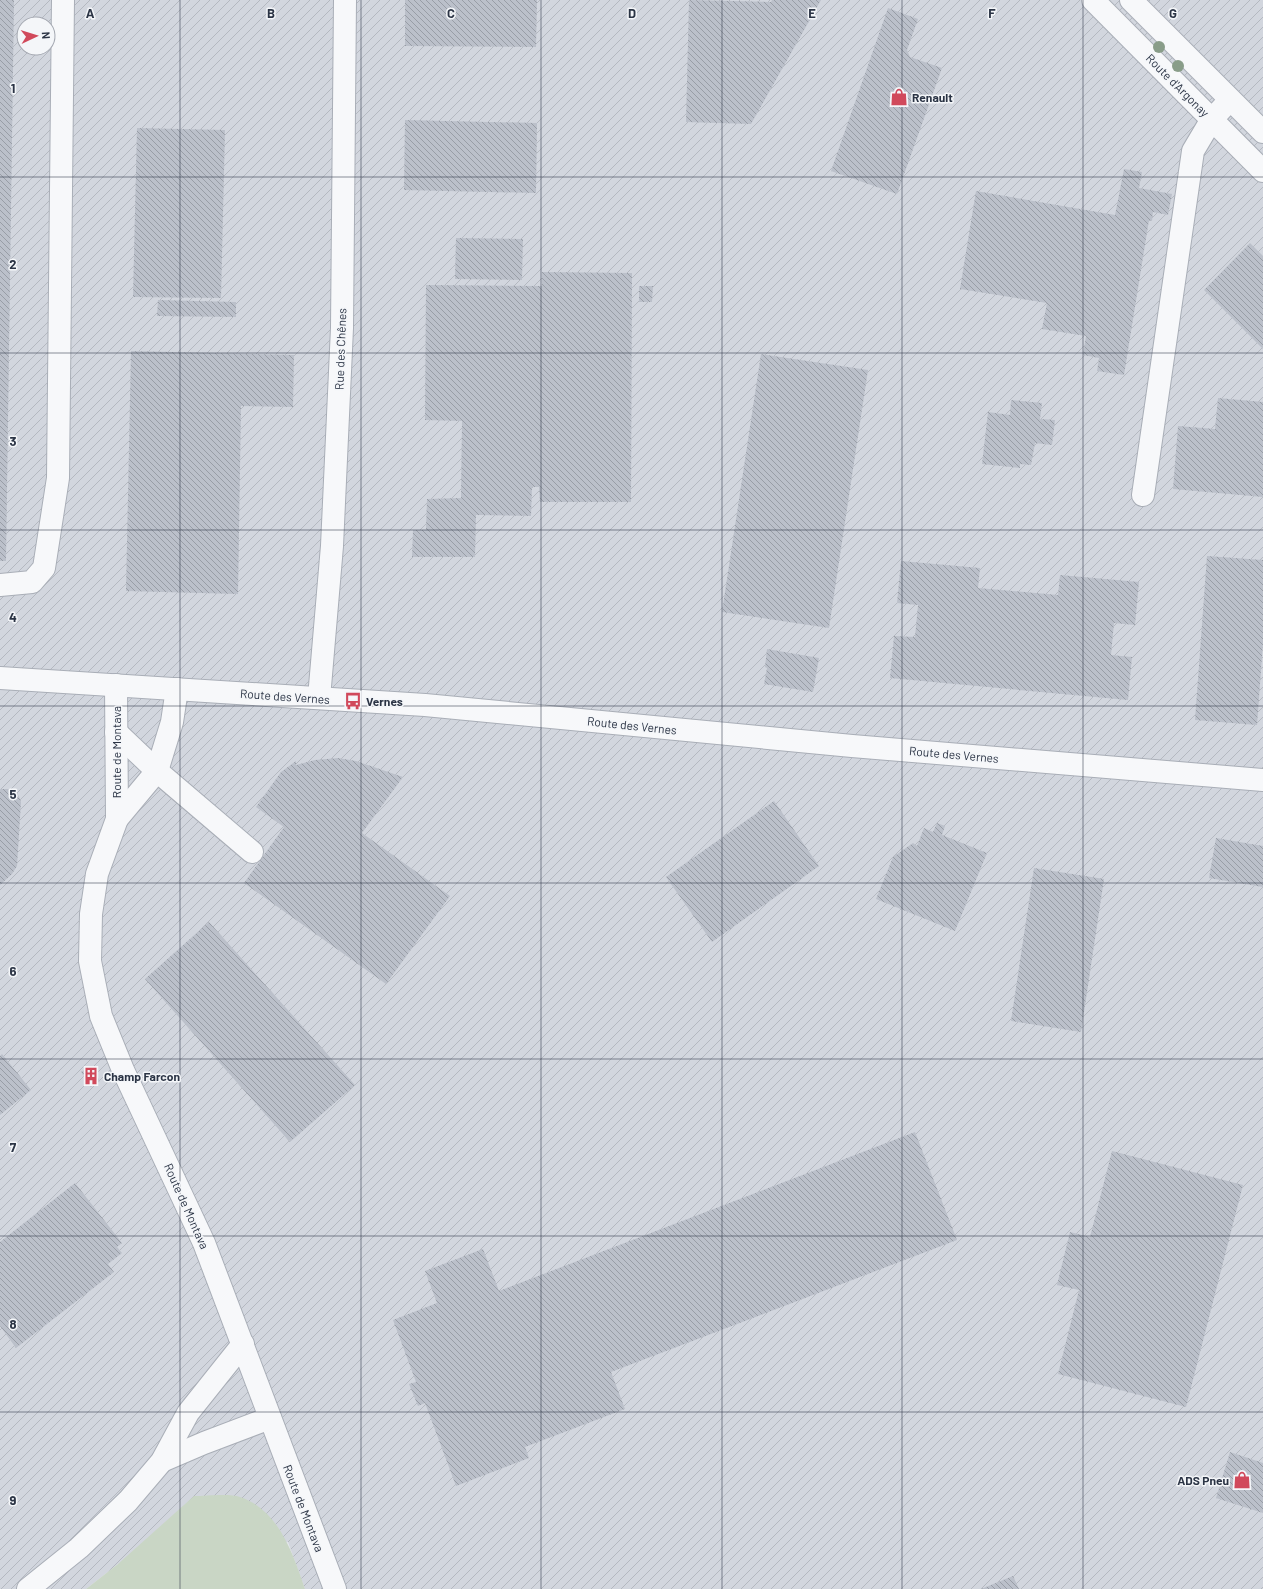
<svg xmlns="http://www.w3.org/2000/svg" width="1263" height="1589" viewBox="0 0 1263 1589" font-family="Barlow,sans-serif">
<defs>
<pattern id="industrial-furrows" width="10" height="10" patternUnits="userSpaceOnUse"><rect width="10" height="10" fill="#d2d6de"/><path d="M-1 1l2-2M0 10L10 0M9 11l2-2" fill="none" stroke="#b4b8c0"/></pattern>
<pattern id="building-back-hatch" width="6" height="6" patternUnits="userSpaceOnUse"><rect width="6" height="6" fill="#bbc0ca"/><path d="M-1 5l2 2M0 0l6 6M5-1l2 2" fill="none" stroke="#989da6"/></pattern>
</defs>
<rect width="100%" height="100%" fill="#e4e7ec"/>
<path fill="url(#industrial-furrows)" fill-rule="evenodd" d="M 0,0 L 1263,0 L 1263,1589 L 305,1589 L 288,1542 L 118,1564 L 86,1589 L 0,1589 ZM 24,24 L 48,24 L 48,48 L 24,48 Z"/>
<path fill="#c9d6c5" d="M 194,1496 C 206,1496 230,1493 240,1497 C 279,1510 293,1554 305,1589 L 86,1589 L 118,1564 Z"/>
<g fill="url(#building-back-hatch)">
<path d="M 0,0 L 14,0 L 6,561 L 0,561 Z"/>
<path d="M 405,0 L 537,0 L 536,47 L 405,46 Z"/>
<path d="M 689,0 L 771,2 L 772,0 L 821,0 L 751,124 L 686,122 Z"/>
<path d="M 888,8 L 918,19 L 907,50 L 910,57 L 942,68 L 897,194 L 831,171 Z"/>
<path d="M 405,120 L 537,123 L 536,193 L 404,190 Z"/>
<path d="M 137,128 L 225,130 L 221,298 L 133,297 Z"/>
<path d="M 1124,169 L 1142,172 L 1139,188 L 1172,194 L 1168,215 L 1153,212 L 1152,221 L 1149,220 L 1124,375 L 1097,371 L 1099,358 L 1083,355 L 1086,336 L 1042,329 L 1047,303 L 960,289 L 976,191 L 1115,215 Z"/>
<path d="M 456,238 L 523,239 L 522,280 L 455,279 Z"/>
<path d="M 1250,243 L 1263,256 L 1263,349 L 1204,290 Z"/>
<path d="M 542,272 L 632,273 L 631,502 L 540,502 L 539,487 L 532,487 L 531,516 L 476,515 L 475,557 L 412,557 L 413,530 L 426,530 L 427,499 L 461,498 L 462,421 L 425,420 L 426,285 L 542,286 Z"/>
<path d="M 639,286 L 653,286 L 652,302 L 639,302 Z"/>
<path d="M 158,300 L 236,302 L 236,317 L 157,316 Z"/>
<path d="M 131,351 L 294,355 L 293,407 L 241,406 L 238,594 L 126,591 Z"/>
<path d="M 761,354 L 868,370 L 829,628 L 722,612 Z"/>
<path d="M 1218,398 L 1263,402 L 1263,497 L 1173,489 L 1178,426 L 1215,429 Z"/>
<path d="M 1011,400 L 1042,403 L 1040,419 L 1055,420 L 1052,445 L 1035,443 L 1031,465 L 1020,464 L 1020,468 L 982,464 L 988,412 L 1010,415 Z"/>
<path d="M 1207,556 L 1263,560 L 1263,643 L 1257,725 L 1195,720 Z"/>
<path d="M 901,561 L 980,568 L 978,588 L 1058,595 L 1060,575 L 1139,582 L 1135,625 L 1114,623 L 1111,655 L 1132,657 L 1128,700 L 890,678 L 894,636 L 915,637 L 918,605 L 897,603 Z"/>
<path d="M 767,649 L 819,658 L 813,692 L 764,684 L 767,668 L 765,667 Z"/>
<path d="M 338,758 L 356,761 L 403,777 L 362,833 L 450,896 L 386,984 L 244,883 L 284,827 L 256,807 L 281,772 L 296,761 L 296,765 L 315,760 Z"/>
<path d="M 0,789 L 14,789 L 18,794 L 21,802 L 17,866 L 12,874 L 0,885 Z"/>
<path d="M 774,801 L 819,866 L 712,942 L 666,877 Z"/>
<path d="M 937,823 L 945,826 L 942,835 L 987,853 L 955,931 L 876,899 L 893,857 L 913,843 L 917,846 L 924,828 L 933,832 Z"/>
<path d="M 1216,838 L 1263,846 L 1263,887 L 1209,878 Z"/>
<path d="M 1034,868 L 1104,879 L 1081,1032 L 1011,1021 Z"/>
<path d="M 209,922 L 355,1085 L 290,1142 L 145,979 Z"/>
<path d="M 2,1054 L 31,1090 L 0,1115 L 0,1056 Z"/>
<path d="M 91,1066 L 100,1081 L 91,1087 L 81,1072 Z"/>
<path d="M 915,1132 L 957,1240 L 611,1372 L 625,1409 L 525,1447 L 529,1458 L 456,1486 L 425,1403 L 418,1406 L 409,1384 L 416,1382 L 393,1320 L 437,1303 L 425,1271 L 483,1249 L 499,1291 Z"/>
<path d="M 1112,1151 L 1243,1185 L 1186,1407 L 1058,1374 L 1079,1290 L 1057,1285 L 1070,1232 L 1090,1237 Z"/>
<path d="M 75,1183 L 122,1243 L 117,1247 L 122,1253 L 108,1264 L 114,1272 L 16,1348 L 0,1326 L 0,1242 Z"/>
<path d="M 1230,1452 L 1263,1463 L 1263,1513 L 1216,1498 Z"/>
<path d="M 1013,1576 L 1019,1589 L 981,1589 L 1008,1578 Z"/>
</g>
<g fill="none" stroke-linecap="round" stroke-linejoin="round">
<g stroke="#a9aeb7" stroke-width="24">
<g id="minor">
<path d="M 1093,0 L 1263,171"/>
<path d="M 1131,0 L 1263,132"/>
<path d="M 1143,495 L 1193,151 L 1212,119 L 1230,100"/>
<path d="M 0,585 L 32,582 L 44,568 L 58,478 L 63,0"/>
<path d="M 0,678 L 425,705 L 852,746 L 1263,780"/>
<path d="M 116,685 L 117,819 L 97,874 L 91,914 L 90,961 L 101,1016 L 123,1070 L 204,1243 L 335,1589"/>
<path d="M 319,698 L 332,546 L 342,328 L 345,0"/>
<path d="M 116,732 L 157,771 L 252,852"/>
<path d="M 117,819 L 157,771 L 172,722 L 177,689"/>
<path d="M 162,1461 L 204,1443 L 270,1418"/>
<path d="M 28,1589 L 79,1548 L 128,1501 L 162,1461 L 188,1413 L 243,1344"/>
</g>
</g>
<use href="#minor" stroke="#f7f8fa" stroke-width="22"/>
</g>
<g fill="#899d89">
<circle cx="1159" cy="47" r="6"/>
<circle cx="1178" cy="66" r="6"/>
</g>
<path fill="none" stroke="#2b3445" stroke-width="1" stroke-opacity="0.55" d="M 180,0 L 180,1589M 361,0 L 361,1589M 541,0 L 541,1589M 722,0 L 722,1589M 902,0 L 902,1589M 1083,0 L 1083,1589M 0,177 L 1263,177M 0,353 L 1263,353M 0,530 L 1263,530M 0,706 L 1263,706M 0,883 L 1263,883M 0,1059 L 1263,1059M 0,1236 L 1263,1236M 0,1412 L 1263,1412"/>
<defs>
<g id="shop-bare" transform="scale(1.38)"><path d="M-5-2.5h2.3a2.7 3.5 0 0 1 5.4 0H5L5.5 6h-11ZM-1.5-2.5h3a1.5 2.3 0 0 0-3 0Z" fill="#d1495b" stroke="#f4f6f9" stroke-width="2.5" paint-order="stroke"/></g>
<g id="bus-bare" transform="scale(1.38)"><path d="M-5-6H5V4H4V6H2V4H-2V6H-4V4H-5ZM-3.5-4V0h7V-4ZM-3.5 1.2v1.5H-2V1.2ZM2 1.2v1.5H3.5V1.2Z" fill="#d1495b" stroke="#f4f6f9" stroke-width="2.5" paint-order="stroke"/></g>
<g id="building-bare" transform="scale(1.38)"><path d="M-4-6H4V6H1V3H-1V6H-4ZM-2.5-4.3h1.7v1.8h-1.7ZM.8-4.3h1.7v1.8H.8ZM-2.5-1h1.7V.8h-1.7ZM.8-1h1.7V.8H.8Z" fill="#d1495b" stroke="#f4f6f9" stroke-width="2.5" paint-order="stroke"/></g>
</defs>
<g fill-rule="evenodd">
<use href="#shop-bare" x="899" y="97"/>
<use href="#bus-bare" x="353" y="701"/>
<use href="#building-bare" x="91" y="1076"/>
<use href="#shop-bare" x="1242" y="1480"/>
</g>
<g text-anchor="middle" dominant-baseline="central" stroke-width="3" stroke-linejoin="round" paint-order="stroke">
<g font-size="12" fill="#2b3445" stroke="#f4f6f9">
<text transform="translate(1178 85) rotate(45)">Route d'Argonay</text>
<text transform="translate(340 349) rotate(-88)">Rue des Chênes</text>
<text transform="translate(285 696) rotate(4)">Route des Vernes</text>
<text transform="translate(632 725) rotate(6)">Route des Vernes</text>
<text transform="translate(116 752) rotate(-90)">Route de Montava</text>
<text transform="translate(954 754) rotate(5)">Route des Vernes</text>
<text transform="translate(187 1206) rotate(66)">Route de Montava</text>
<text transform="translate(304 1508) rotate(69)">Route de Montava</text>
</g>
<g font-size="12" font-weight="bold" fill="#2b3445" stroke="#f4f6f9" text-anchor="start">
<text x="912" y="97">Renault</text>
<text x="366" y="701">Vernes</text>
<text x="104" y="1076">Champ Farcon</text>
<text x="1229" y="1480" text-anchor="end">ADS Pneu</text>
</g>
</g>
<g font-size="13" text-anchor="middle" font-weight="bold" fill="#2b3445" stroke="#f4f6f9" stroke-width="3" stroke-linejoin="round" paint-order="stroke">
<text x="90" y="18">A</text>
<text x="271" y="18">B</text>
<text x="451" y="18">C</text>
<text x="632" y="18">D</text>
<text x="812" y="18">E</text>
<text x="992" y="18">F</text>
<text x="1173" y="18">G</text>
<text x="13" y="93">1</text>
<text x="13" y="269">2</text>
<text x="13" y="446">3</text>
<text x="13" y="622">4</text>
<text x="13" y="799">5</text>
<text x="13" y="976">6</text>
<text x="13" y="1152">7</text>
<text x="13" y="1329">8</text>
<text x="13" y="1505">9</text>
</g>
<g transform="translate(36 36) rotate(86)"><circle r="19" fill="#f4f6f9" stroke="#a4a8b1"/>
<path d="M0-3L7 15L0 10L-7 15Z" fill="#d1495b"/>
<text y="-6" font-size="11" font-weight="bold" text-anchor="middle" fill="#2b3445">N</text>
</g>
</svg>
